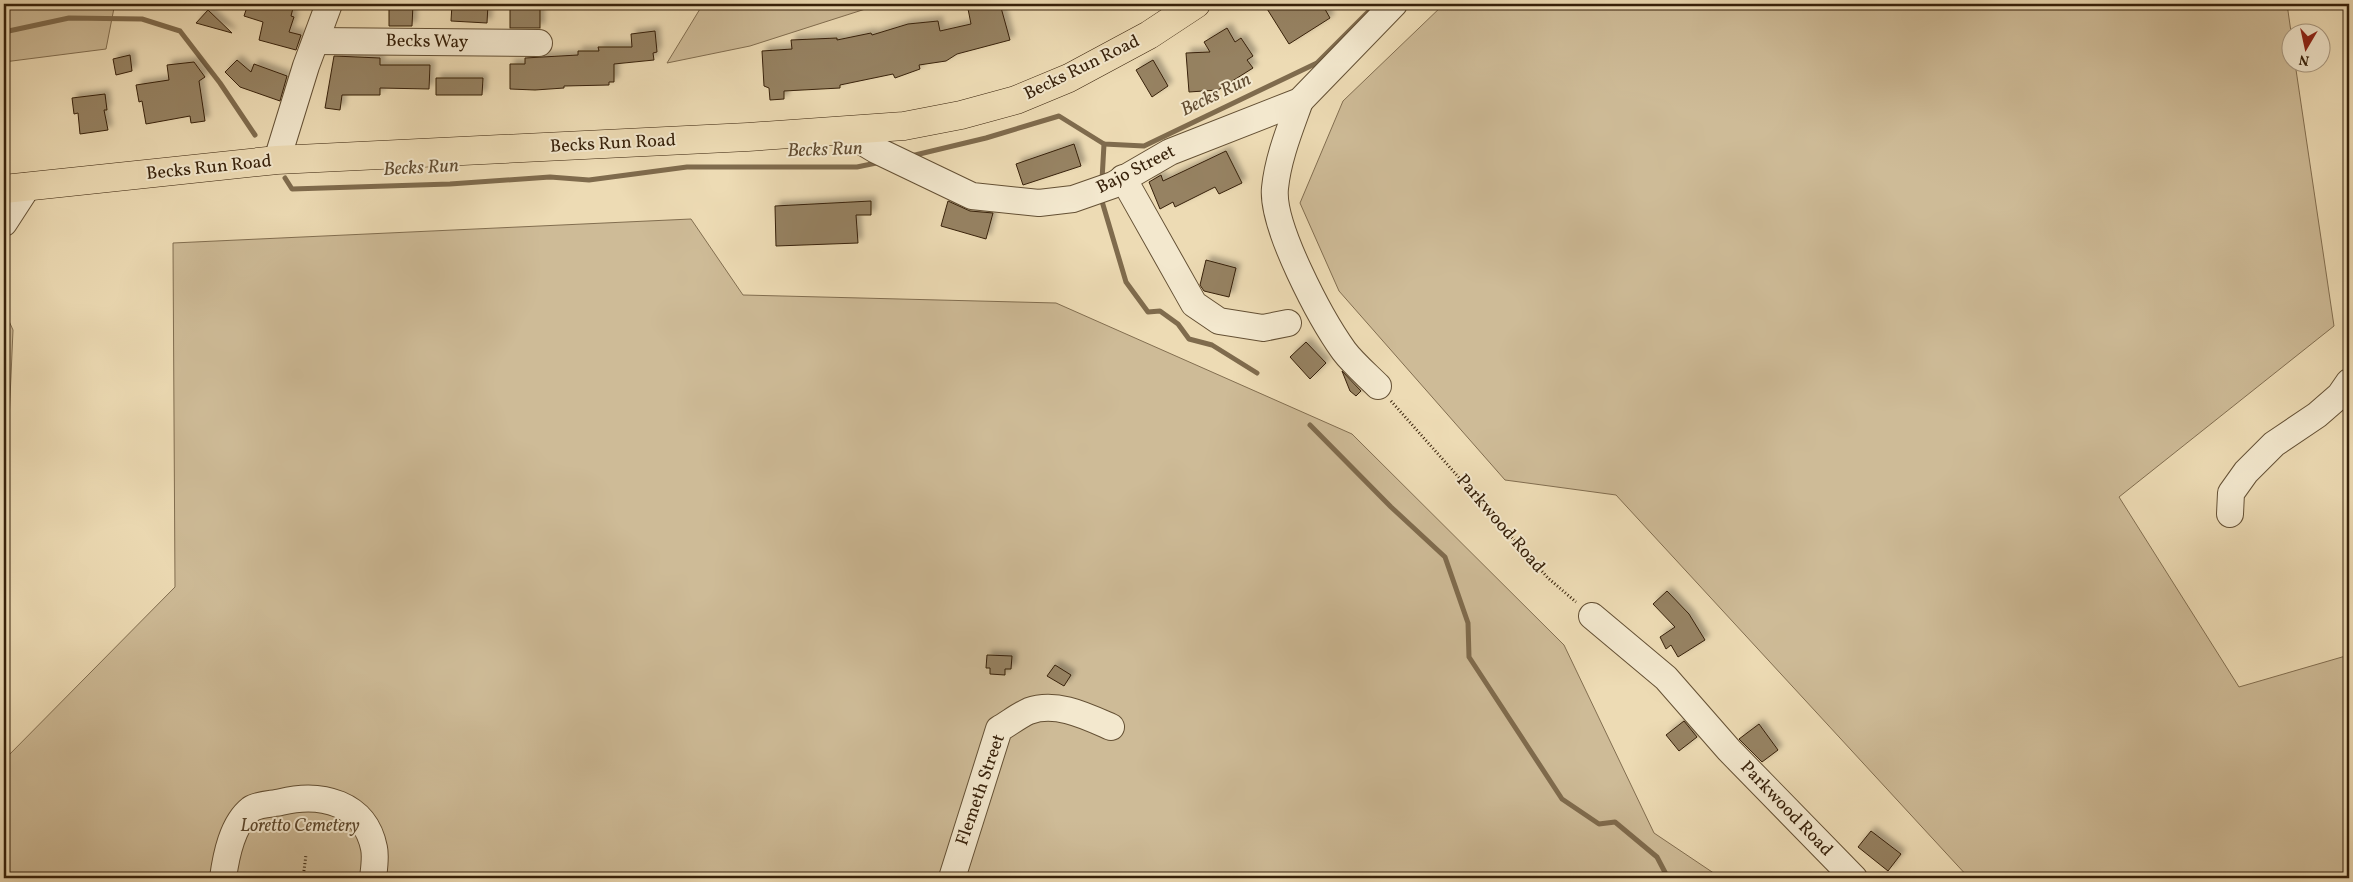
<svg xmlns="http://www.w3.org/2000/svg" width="2353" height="882" viewBox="0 0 2353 882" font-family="Vollkorn,serif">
<defs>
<filter id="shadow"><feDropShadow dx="4.5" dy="-4.5" stdDeviation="2.5" flood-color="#0004"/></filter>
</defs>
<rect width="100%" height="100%" fill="#eddbb4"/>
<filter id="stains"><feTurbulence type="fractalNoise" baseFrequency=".004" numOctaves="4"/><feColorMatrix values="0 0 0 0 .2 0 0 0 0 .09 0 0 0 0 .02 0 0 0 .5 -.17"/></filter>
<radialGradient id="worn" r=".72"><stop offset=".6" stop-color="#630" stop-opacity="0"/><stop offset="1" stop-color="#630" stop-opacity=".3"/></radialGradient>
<g fill="#cebb97" stroke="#826e50">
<path d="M 4,4 L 178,4 L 177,8 L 114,8 L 106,49 L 4,62 Z"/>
<path d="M 703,4 L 881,4 L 750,46 L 667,63 Z"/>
<path d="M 1444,4 L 2287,4 L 2291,32 L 2290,62 L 2295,63 L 2334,326 L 2119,497 L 2239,687 L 2349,655 L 2349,878 L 1969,878 L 1616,495 L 1505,480 L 1339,291 L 1300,203 L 1343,101 Z"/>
<path d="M 691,219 L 743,295 L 1056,303 L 1352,434 L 1564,645 L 1654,833 L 1721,878 L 4,878 L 4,760 L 175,587 L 173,243 Z"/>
<path d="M 4,310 L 13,330 L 4,535 Z"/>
</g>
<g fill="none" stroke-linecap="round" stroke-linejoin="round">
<g stroke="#7f6b4d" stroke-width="5">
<path d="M 4,32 L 69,18 L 142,19 L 180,31 L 220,83 L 255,135"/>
<path d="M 911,156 L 986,138 L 1059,116 L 1104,144 L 1144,146 L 1317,63 L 1376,4"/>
<path d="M 285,178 L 292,189 L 450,184 L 550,177 L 589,180 L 687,167 L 857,167 L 881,162"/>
<path d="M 1102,180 L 1104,144"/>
<path d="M 1101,198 L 1126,282 L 1148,312 L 1160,311 L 1178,324 L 1189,339 L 1212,345 L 1257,373"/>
<path d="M 1310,425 L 1391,507 L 1445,557 L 1468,623 L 1469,657 L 1562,799 L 1599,824 L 1615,822 L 1657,857 L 1668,878"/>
</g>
</g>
<g fill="#968262" stroke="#37210a" filter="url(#shadow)">
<path d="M 248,4 L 294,4 L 291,16 L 294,17 L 289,32 L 301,35 L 296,50 L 259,40 L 263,22 L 244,16 Z"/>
<path d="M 389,4 L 413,4 L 412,26 L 389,26 Z"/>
<path d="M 452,4 L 488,4 L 487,23 L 451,21 Z"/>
<rect x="510" y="4" width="30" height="24"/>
<path d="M 967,4 L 1000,4 L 1010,40 L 957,54 L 946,61 L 919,65 L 920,69 L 895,78 L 893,74 L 840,85 L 840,88 L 784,91 L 784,99 L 770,100 L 769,88 L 764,86 L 762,51 L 792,49 L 791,40 L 837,38 L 837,40 L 871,33 L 872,35 L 908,24 L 938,21 L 940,31 L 971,24 Z"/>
<path d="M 1264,4 L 1322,4 L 1330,18 L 1289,44 Z"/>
<path d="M 208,10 L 232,33 L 196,23 Z"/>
<path d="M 1227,28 L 1235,42 L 1241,38 L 1253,56 L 1247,60 L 1253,68 L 1218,90 L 1189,92 L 1186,53 L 1210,52 L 1204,42 Z"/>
<path d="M 655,31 L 657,52 L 653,53 L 654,60 L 614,64 L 614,82 L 609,82 L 609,85 L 564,86 L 564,88 L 535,90 L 510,89 L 510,64 L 525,64 L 525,58 L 578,55 L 578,51 L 599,51 L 598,47 L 632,47 L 631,34 Z"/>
<path d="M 130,55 L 132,71 L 116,75 L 113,59 Z"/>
<path d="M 334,56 L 380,58 L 380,65 L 430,65 L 429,89 L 380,88 L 380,95 L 342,95 L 340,110 L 325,108 Z"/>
<path d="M 237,60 L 251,72 L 254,64 L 287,76 L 280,101 L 240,87 L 225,72 Z"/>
<path d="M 1153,60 L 1168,86 L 1152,97 L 1136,70 Z"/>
<path d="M 194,62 L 205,77 L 199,81 L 205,121 L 191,123 L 190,116 L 146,124 L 142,101 L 139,102 L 136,85 L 169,80 L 167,65 Z"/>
<path d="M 436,78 L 483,78 L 482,95 L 436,95 Z"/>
<path d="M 105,94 L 107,110 L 104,110 L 108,130 L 80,134 L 78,113 L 74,114 L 72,98 Z"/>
<path d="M 1074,144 L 1081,166 L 1023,185 L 1016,164 Z"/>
<path d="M 1226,151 L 1242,183 L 1219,194 L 1215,187 L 1175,207 L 1173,202 L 1160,209 L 1149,182 L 1161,175 L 1163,181 Z"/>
<path d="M 871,201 L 871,215 L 856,215 L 858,243 L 776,246 L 775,206 Z"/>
<path d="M 948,201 L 970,211 L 993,213 L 986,239 L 941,226 Z"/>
<path d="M 1206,260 L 1236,268 L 1229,297 L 1204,291 L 1200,285 Z"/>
<path d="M 1306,342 L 1326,363 L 1310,379 L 1290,357 Z"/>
<path d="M 1342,371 L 1361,391 L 1356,396 L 1350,391 Z"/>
<path d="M 1667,591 L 1689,614 L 1705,640 L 1678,657 L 1671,645 L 1666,649 L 1660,637 L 1675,627 L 1653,604 Z"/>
<path d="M 987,655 L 1012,656 L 1011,669 L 1005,669 L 1005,675 L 990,674 L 990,668 L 986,668 Z"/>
<path d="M 1055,665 L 1071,675 L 1064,686 L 1047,676 Z"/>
<path d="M 1684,721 L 1697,737 L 1679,751 L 1666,735 Z"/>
<path d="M 1759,724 L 1778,750 L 1762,762 L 1739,739 Z"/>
<path d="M 1871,831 L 1901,854 L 1888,871 L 1858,847 Z"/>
</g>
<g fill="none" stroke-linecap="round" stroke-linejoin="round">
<g stroke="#645034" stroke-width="28">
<g id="minor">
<path d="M 316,41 L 539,43"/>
<path d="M 1300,101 C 1290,129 1278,158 1275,188 C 1271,226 1321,319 1344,351 C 1353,363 1367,375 1378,386"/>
<path d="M 846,132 L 876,150 L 972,196 L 1039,203 L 1073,199 L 1113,185 L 1170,152 L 1300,101 L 1394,4"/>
<path d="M 277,160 L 306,66 L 329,4"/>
<path d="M 1123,178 L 1194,304 L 1219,321 L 1263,328 L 1288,323"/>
<path d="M 4,223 L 28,186"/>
<path d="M 2230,514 L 2231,493 L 2246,472 L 2274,444 L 2317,415 L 2340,395 L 2349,382"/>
<path d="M 1592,616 L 1666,678 L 1729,750 L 1854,878"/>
<path d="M 223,878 C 226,856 232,824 251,809 C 258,804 273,804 281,802 C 321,792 365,803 374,848 C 376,857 374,869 373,878"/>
<path d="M 952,878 L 999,729 C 1008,724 1018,716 1029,711 C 1056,701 1086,716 1111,727"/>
</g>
</g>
<g stroke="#37210a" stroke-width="29">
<path id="major" d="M 4,189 L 277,160 L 748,137 L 904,126 L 961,115 L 1016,100 L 1069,78 L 1149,35 L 1196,4"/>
</g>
<g stroke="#37210a" stroke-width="3" stroke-dasharray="1 2.5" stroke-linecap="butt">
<path d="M 1391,401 L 1548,578 L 1576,602"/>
<path d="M 303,878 L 306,855"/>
</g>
<use href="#minor" stroke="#f3e8ce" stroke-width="26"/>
<use href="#major" stroke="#eddbb4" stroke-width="28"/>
</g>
<g text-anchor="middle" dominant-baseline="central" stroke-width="4" stroke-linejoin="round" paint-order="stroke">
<g font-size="18" fill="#37210a" stroke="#f3e8ce">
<text transform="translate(427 42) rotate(1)">Becks Way</text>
<text transform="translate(1082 68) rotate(-26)">Becks Run Road</text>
<text transform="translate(613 144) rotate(-3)">Becks Run Road</text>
<text transform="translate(209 168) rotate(-6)">Becks Run Road</text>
<text transform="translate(1136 170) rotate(-27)">Bajo Street</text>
<text transform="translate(1500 524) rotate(49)">Parkwood Road</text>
<text transform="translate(981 790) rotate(-71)">Flemeth Street</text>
<text transform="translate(1786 809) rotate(46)">Parkwood Road</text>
</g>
<g font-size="18" font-style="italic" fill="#5d482d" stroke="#f3e8ce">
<text x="300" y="826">Loretto Cemetery</text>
</g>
<g font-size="19" font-style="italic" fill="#614c31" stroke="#f3e8ce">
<text transform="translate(1216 95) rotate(-26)">Becks Run</text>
<text transform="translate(825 150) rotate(-2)">Becks Run</text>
<text transform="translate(421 168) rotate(-3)">Becks Run</text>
</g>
</g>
<rect width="2353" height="882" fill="none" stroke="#eddbb4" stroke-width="20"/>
<rect x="5" y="5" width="2343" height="872" fill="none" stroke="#37210a" stroke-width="2.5"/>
<rect x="10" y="10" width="2333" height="862" fill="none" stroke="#37210a"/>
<g transform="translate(2306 48) rotate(189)"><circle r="24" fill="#f3e8ce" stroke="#a89880"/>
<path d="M0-4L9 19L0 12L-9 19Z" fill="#8f2418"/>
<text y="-8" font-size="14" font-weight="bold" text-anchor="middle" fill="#37210a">N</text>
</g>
<rect width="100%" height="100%" filter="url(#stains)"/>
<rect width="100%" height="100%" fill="url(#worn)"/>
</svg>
